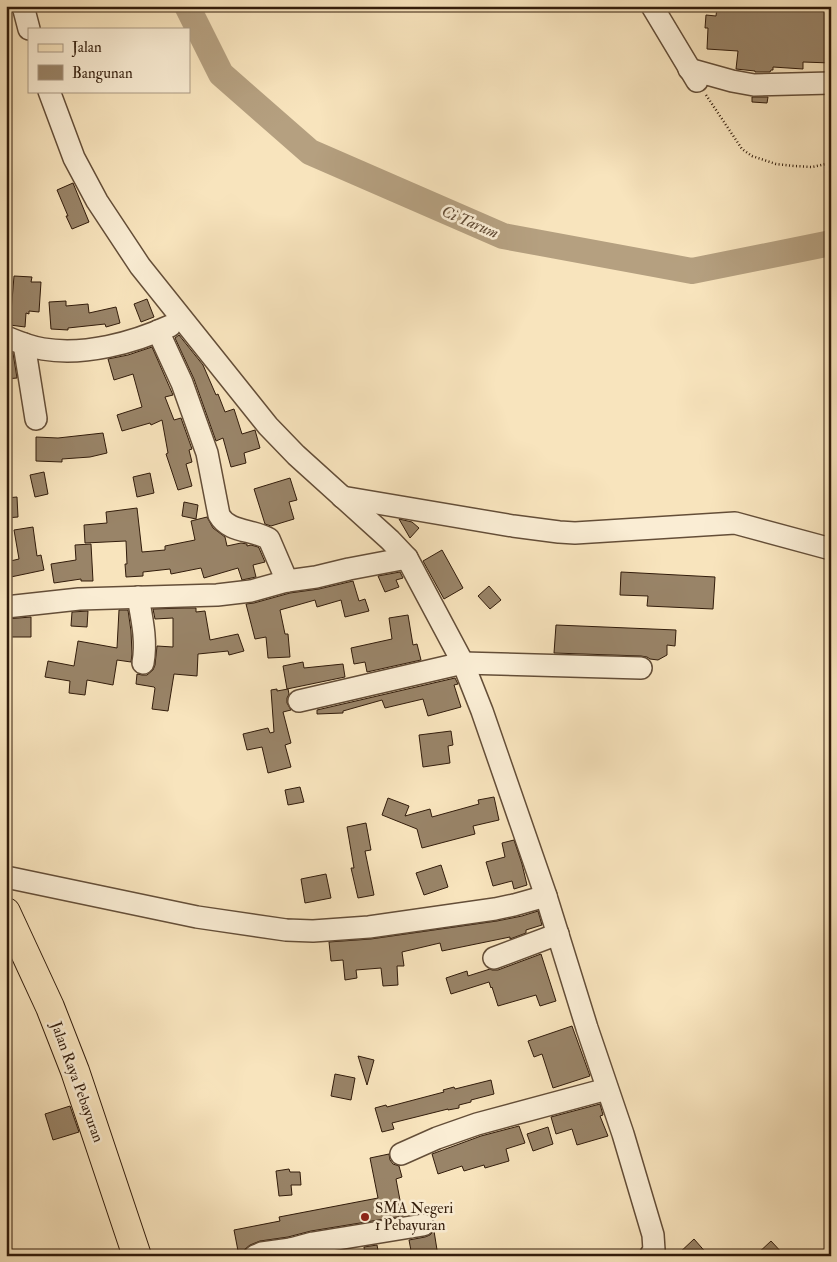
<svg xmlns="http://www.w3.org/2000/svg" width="837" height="1262" viewBox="0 0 837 1262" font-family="'IM FELL Double Pica',serif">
<rect width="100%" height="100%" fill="#f8e4bd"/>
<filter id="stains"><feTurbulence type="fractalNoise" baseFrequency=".004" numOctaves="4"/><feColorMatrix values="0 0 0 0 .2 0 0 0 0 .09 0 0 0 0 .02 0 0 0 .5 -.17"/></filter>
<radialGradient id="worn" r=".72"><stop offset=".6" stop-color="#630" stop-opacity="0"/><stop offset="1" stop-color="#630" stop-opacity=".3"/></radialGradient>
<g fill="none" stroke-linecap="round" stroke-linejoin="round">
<path stroke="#b5a080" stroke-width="26" d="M 187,6 L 221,74 L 310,152 L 503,236 L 692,271 L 831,243"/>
</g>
<g fill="#998468" stroke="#321c0b">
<path d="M 734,6 L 753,6 L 753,8 L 781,10 L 782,7 L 816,9 L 817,6 L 831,6 L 831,63 L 803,62 L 803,69 L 773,67 L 773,70 L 771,70 L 770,72 L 755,72 L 755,71 L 736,69 L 738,51 L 707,49 L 708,28 L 705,28 L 706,15 L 716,16 L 717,7 L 734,8 Z"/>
<path d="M 752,97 L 768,97 L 767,103 L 752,102 Z"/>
<path d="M 73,183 L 89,222 L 72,229 L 66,216 L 68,216 L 57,190 Z"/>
<path d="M 14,276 L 32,277 L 31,282 L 41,282 L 39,312 L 29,311 L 29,314 L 26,313 L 25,327 L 10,325 Z"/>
<path d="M 147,299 L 154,317 L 141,322 L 134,304 Z"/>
<path d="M 66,301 L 66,306 L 88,304 L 89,313 L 116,307 L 120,323 L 106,327 L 105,324 L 68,328 L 68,330 L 51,329 L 49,302 Z"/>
<path d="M 179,335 L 203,365 L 216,395 L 218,394 L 225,412 L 234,409 L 242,434 L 255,430 L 260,448 L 244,453 L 246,463 L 231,467 L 223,438 L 216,441 L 194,379 L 175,338 Z"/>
<path d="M 152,347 L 173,395 L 165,397 L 174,420 L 181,418 L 192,449 L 189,450 L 192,462 L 186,464 L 192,486 L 178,490 L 166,454 L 168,453 L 162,420 L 151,425 L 150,423 L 122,431 L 117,415 L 142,407 L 133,374 L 114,380 L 108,359 L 128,355 Z"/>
<path d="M 6,351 L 13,353 L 17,378 L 6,379 Z"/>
<path d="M 103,433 L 107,453 L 90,457 L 62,459 L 62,462 L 36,461 L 36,437 L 58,438 Z"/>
<path d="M 44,472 L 48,494 L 35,497 L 30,475 Z"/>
<path d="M 150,473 L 154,493 L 137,497 L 133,477 Z"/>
<path d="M 290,478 L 297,500 L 289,502 L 294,519 L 271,526 L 265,524 L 254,489 Z"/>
<path d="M 17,497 L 18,517 L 6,518 L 6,498 Z"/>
<path d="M 184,502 L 198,505 L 196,519 L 182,516 Z"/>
<path d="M 137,508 L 142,552 L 165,550 L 165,546 L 195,540 L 191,521 L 207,517 L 213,528 L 225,537 L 227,546 L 241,543 L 247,544 L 247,546 L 251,545 L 258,547 L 259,548 L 265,562 L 253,565 L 256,577 L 242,580 L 238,568 L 204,578 L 201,568 L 171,574 L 170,569 L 143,572 L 143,576 L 126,577 L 125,564 L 127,564 L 126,541 L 85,543 L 84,525 L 107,523 L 106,512 Z"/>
<path d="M 399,519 L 412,522 L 419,528 L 410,538 Z"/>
<path d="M 33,527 L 37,556 L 41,555 L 44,570 L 6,578 L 6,562 L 19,559 L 14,530 Z"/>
<path d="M 91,544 L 93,581 L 81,581 L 81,579 L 54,583 L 51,564 L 76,560 L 75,545 Z"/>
<path d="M 442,550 L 463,588 L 444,599 L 423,561 Z"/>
<path d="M 400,572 L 403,578 L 396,580 L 399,587 L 385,592 L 378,576 Z"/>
<path d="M 621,572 L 715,577 L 713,609 L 647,606 L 648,596 L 620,595 Z"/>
<path d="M 353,581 L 359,601 L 365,599 L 369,611 L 345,617 L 341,600 L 317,607 L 315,600 L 280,610 L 285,634 L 288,634 L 290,657 L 268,658 L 266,637 L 255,639 L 246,604 L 254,603 L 290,593 L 319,589 Z"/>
<path d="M 489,586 L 501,600 L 490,609 L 478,596 Z"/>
<path d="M 184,608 L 196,608 L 196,612 L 205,611 L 210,640 L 238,634 L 244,651 L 229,655 L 228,651 L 198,654 L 197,676 L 174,674 L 168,711 L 152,709 L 155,688 L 154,687 L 136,684 L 137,674 L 142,675 L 147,675 L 153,670 L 155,665 L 157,646 L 173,647 L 173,618 L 155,619 L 153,609 Z"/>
<path d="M 119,610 L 128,610 L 131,631 L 132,654 L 131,662 L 117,660 L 113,685 L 87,680 L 85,695 L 69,693 L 70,681 L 45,677 L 48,661 L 74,666 L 78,641 L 117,648 Z"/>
<path d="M 88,611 L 87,627 L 71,626 L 72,612 Z"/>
<path d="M 408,615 L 413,645 L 417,644 L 421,660 L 367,672 L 365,662 L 354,664 L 351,648 L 392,639 L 389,618 Z"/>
<path d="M 31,617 L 31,637 L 6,637 L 6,619 Z"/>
<path d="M 556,625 L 676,630 L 675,646 L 667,645 L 667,655 L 658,660 L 650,659 L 647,657 L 641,656 L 554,653 Z"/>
<path d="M 303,662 L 304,668 L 343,664 L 345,677 L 287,689 L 283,666 Z"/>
<path d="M 455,678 L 458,684 L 454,685 L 461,707 L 428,716 L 423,699 L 385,708 L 382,700 L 343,711 L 343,713 L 317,714 L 317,710 Z"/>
<path d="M 277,689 L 277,691 L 288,689 L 289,694 L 287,698 L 287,703 L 291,710 L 283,712 L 291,743 L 285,745 L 291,767 L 268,773 L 262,747 L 247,750 L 243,734 L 268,728 L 270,733 L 274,732 L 271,690 Z"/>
<path d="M 451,731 L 453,745 L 448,746 L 450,763 L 423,767 L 419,735 Z"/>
<path d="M 300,787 L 304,802 L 288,805 L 285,790 Z"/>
<path d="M 494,797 L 499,820 L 473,826 L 475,834 L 422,848 L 417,829 L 382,815 L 388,798 L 409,806 L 405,816 L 430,809 L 432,817 L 479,804 L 478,800 Z"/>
<path d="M 366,823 L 371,850 L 365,851 L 374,895 L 358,898 L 351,868 L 354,868 L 347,827 Z"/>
<path d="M 514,840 L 522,864 L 527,885 L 514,889 L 512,881 L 493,886 L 486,862 L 505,857 L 502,843 Z"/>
<path d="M 441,865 L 448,887 L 424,895 L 416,873 Z"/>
<path d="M 326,874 L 331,898 L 305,903 L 301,879 Z"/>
<path d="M 538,911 L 542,925 L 526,930 L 526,933 L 510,939 L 510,937 L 442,951 L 440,943 L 402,952 L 404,966 L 397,966 L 398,985 L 383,986 L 381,968 L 356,970 L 357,978 L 345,980 L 343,960 L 331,961 L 329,942 L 371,939 L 497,921 L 522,916 Z"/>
<path d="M 541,954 L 556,1001 L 540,1006 L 536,995 L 498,1006 L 492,987 L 491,988 L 489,982 L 451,994 L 446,978 L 467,971 L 468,976 L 490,969 L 492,970 L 498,970 Z"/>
<path d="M 572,1026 L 590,1076 L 553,1088 L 542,1054 L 534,1057 L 528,1041 Z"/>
<path d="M 358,1056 L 374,1060 L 367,1085 Z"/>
<path d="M 335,1074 L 355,1078 L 351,1100 L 331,1096 Z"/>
<path d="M 491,1080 L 494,1094 L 471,1100 L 471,1102 L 459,1105 L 459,1108 L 448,1110 L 448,1109 L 392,1123 L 394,1129 L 382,1132 L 375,1108 L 386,1105 L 387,1107 L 444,1092 L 443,1090 L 454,1087 L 455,1089 Z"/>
<path d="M 600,1104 L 603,1115 L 600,1116 L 608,1136 L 577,1145 L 572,1129 L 556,1134 L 551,1117 Z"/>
<path d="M 70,1106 L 79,1132 L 53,1140 L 45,1114 Z"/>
<path d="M 519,1126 L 525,1143 L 506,1149 L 509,1161 L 485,1168 L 484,1165 L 464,1171 L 462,1166 L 438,1174 L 432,1154 L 481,1136 Z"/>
<path d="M 548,1127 L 553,1144 L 533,1151 L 527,1134 Z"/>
<path d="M 389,1154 L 390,1160 L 393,1164 L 399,1166 L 402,1177 L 396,1179 L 403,1216 L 311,1231 L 288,1237 L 260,1241 L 250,1245 L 245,1249 L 243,1256 L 239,1256 L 234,1230 L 280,1221 L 279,1217 L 378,1198 L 370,1158 Z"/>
<path d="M 289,1169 L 290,1172 L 300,1172 L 301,1185 L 291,1185 L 292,1195 L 279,1196 L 276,1171 Z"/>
<path d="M 434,1231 L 438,1256 L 412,1256 L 409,1240 L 425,1237 L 430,1235 Z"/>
<path d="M 694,1239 L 709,1256 L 676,1256 Z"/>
<path d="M 771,1241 L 785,1256 L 755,1256 Z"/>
<path d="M 377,1245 L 379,1256 L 365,1256 L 364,1247 Z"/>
</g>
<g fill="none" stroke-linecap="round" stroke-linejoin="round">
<g stroke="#644e38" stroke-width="24">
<g id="minor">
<path d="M 23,6 L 29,29"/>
<path d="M 652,6 L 697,81"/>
<path d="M 689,69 L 732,81 L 754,85 L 831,83"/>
<path d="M 49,91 L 74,158 L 97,201 L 140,266 L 268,426 L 296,455 L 390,540 L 407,558 L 463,663 L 482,711 L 546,896 L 587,1028 L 623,1134 L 653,1235 L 654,1250 L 650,1256"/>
<path d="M 158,331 L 182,383 L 207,453 L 219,515 C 229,533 253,529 269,539 L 287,581"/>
<path d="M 6,337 C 18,342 30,347 43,349 C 84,356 133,343 170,326"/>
<path d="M 24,344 L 36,419"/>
<path d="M 342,497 L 513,526 L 559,532 L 575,533 L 735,523 L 831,549"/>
<path d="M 138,597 C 142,619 147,641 143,663"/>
<path d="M 6,607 L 79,599 L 217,595 L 251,591 L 287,581 L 316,577 L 349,569 L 407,558"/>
<path d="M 299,701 L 463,663 L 641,668"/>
<path d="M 6,877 L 197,917 L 286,930 L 313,931 L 369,927 L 495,909 L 514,905 L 546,896"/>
<path d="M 494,958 L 558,934"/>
<path d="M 401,1154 L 437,1138 L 477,1124 L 607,1089"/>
<path d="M 291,1249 L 313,1243 L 423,1225"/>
<path d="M 255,1256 L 262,1253 L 291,1249 L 293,1256"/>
</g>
</g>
<g stroke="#321c0b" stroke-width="30">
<path id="major" d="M 6,912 L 50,1007 L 75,1071 L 137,1256"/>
</g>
<path stroke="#321c0b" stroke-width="2.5" stroke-dasharray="1 2.5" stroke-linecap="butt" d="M 706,95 L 742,149 L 752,156 L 776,164 L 794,166 L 812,167 L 831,163"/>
<use href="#minor" stroke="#faedd4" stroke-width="21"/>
<use href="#major" stroke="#f8e4bd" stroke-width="28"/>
</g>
<circle fill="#8f2418" stroke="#faedd4" stroke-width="2" cx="365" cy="1217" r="5"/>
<g text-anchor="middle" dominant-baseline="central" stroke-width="5" stroke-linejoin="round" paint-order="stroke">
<g font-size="15" fill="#321c0b" stroke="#faedd4">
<text transform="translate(77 1082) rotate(70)">Jalan Raya Pebayuran</text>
</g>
<g font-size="15" fill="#321c0b" stroke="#faedd4" text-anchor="start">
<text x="375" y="1208">SMA Negeri<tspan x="375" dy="17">1 Pebayuran</tspan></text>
</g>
<g font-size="16" font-style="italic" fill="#604a34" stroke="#faedd4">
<text transform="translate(470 222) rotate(23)">Ci Tarum</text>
</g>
</g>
<rect width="837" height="1262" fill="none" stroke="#f8e4bd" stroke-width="25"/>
<rect x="8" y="8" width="822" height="1247" fill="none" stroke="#321c0b" stroke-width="2.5"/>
<rect x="12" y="12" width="812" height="1237" fill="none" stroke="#321c0b"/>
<rect x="28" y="28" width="162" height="65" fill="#faedd4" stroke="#aa9984"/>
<rect x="38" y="44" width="25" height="8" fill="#f8e4bd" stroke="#aa9984"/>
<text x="72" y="52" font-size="15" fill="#321c0b">Jalan</text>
<rect x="38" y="65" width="25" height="15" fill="#998468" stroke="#aa9984"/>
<text x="72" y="78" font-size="15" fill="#321c0b">Bangunan</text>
<rect width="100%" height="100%" filter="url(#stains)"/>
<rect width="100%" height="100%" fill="url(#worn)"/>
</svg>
